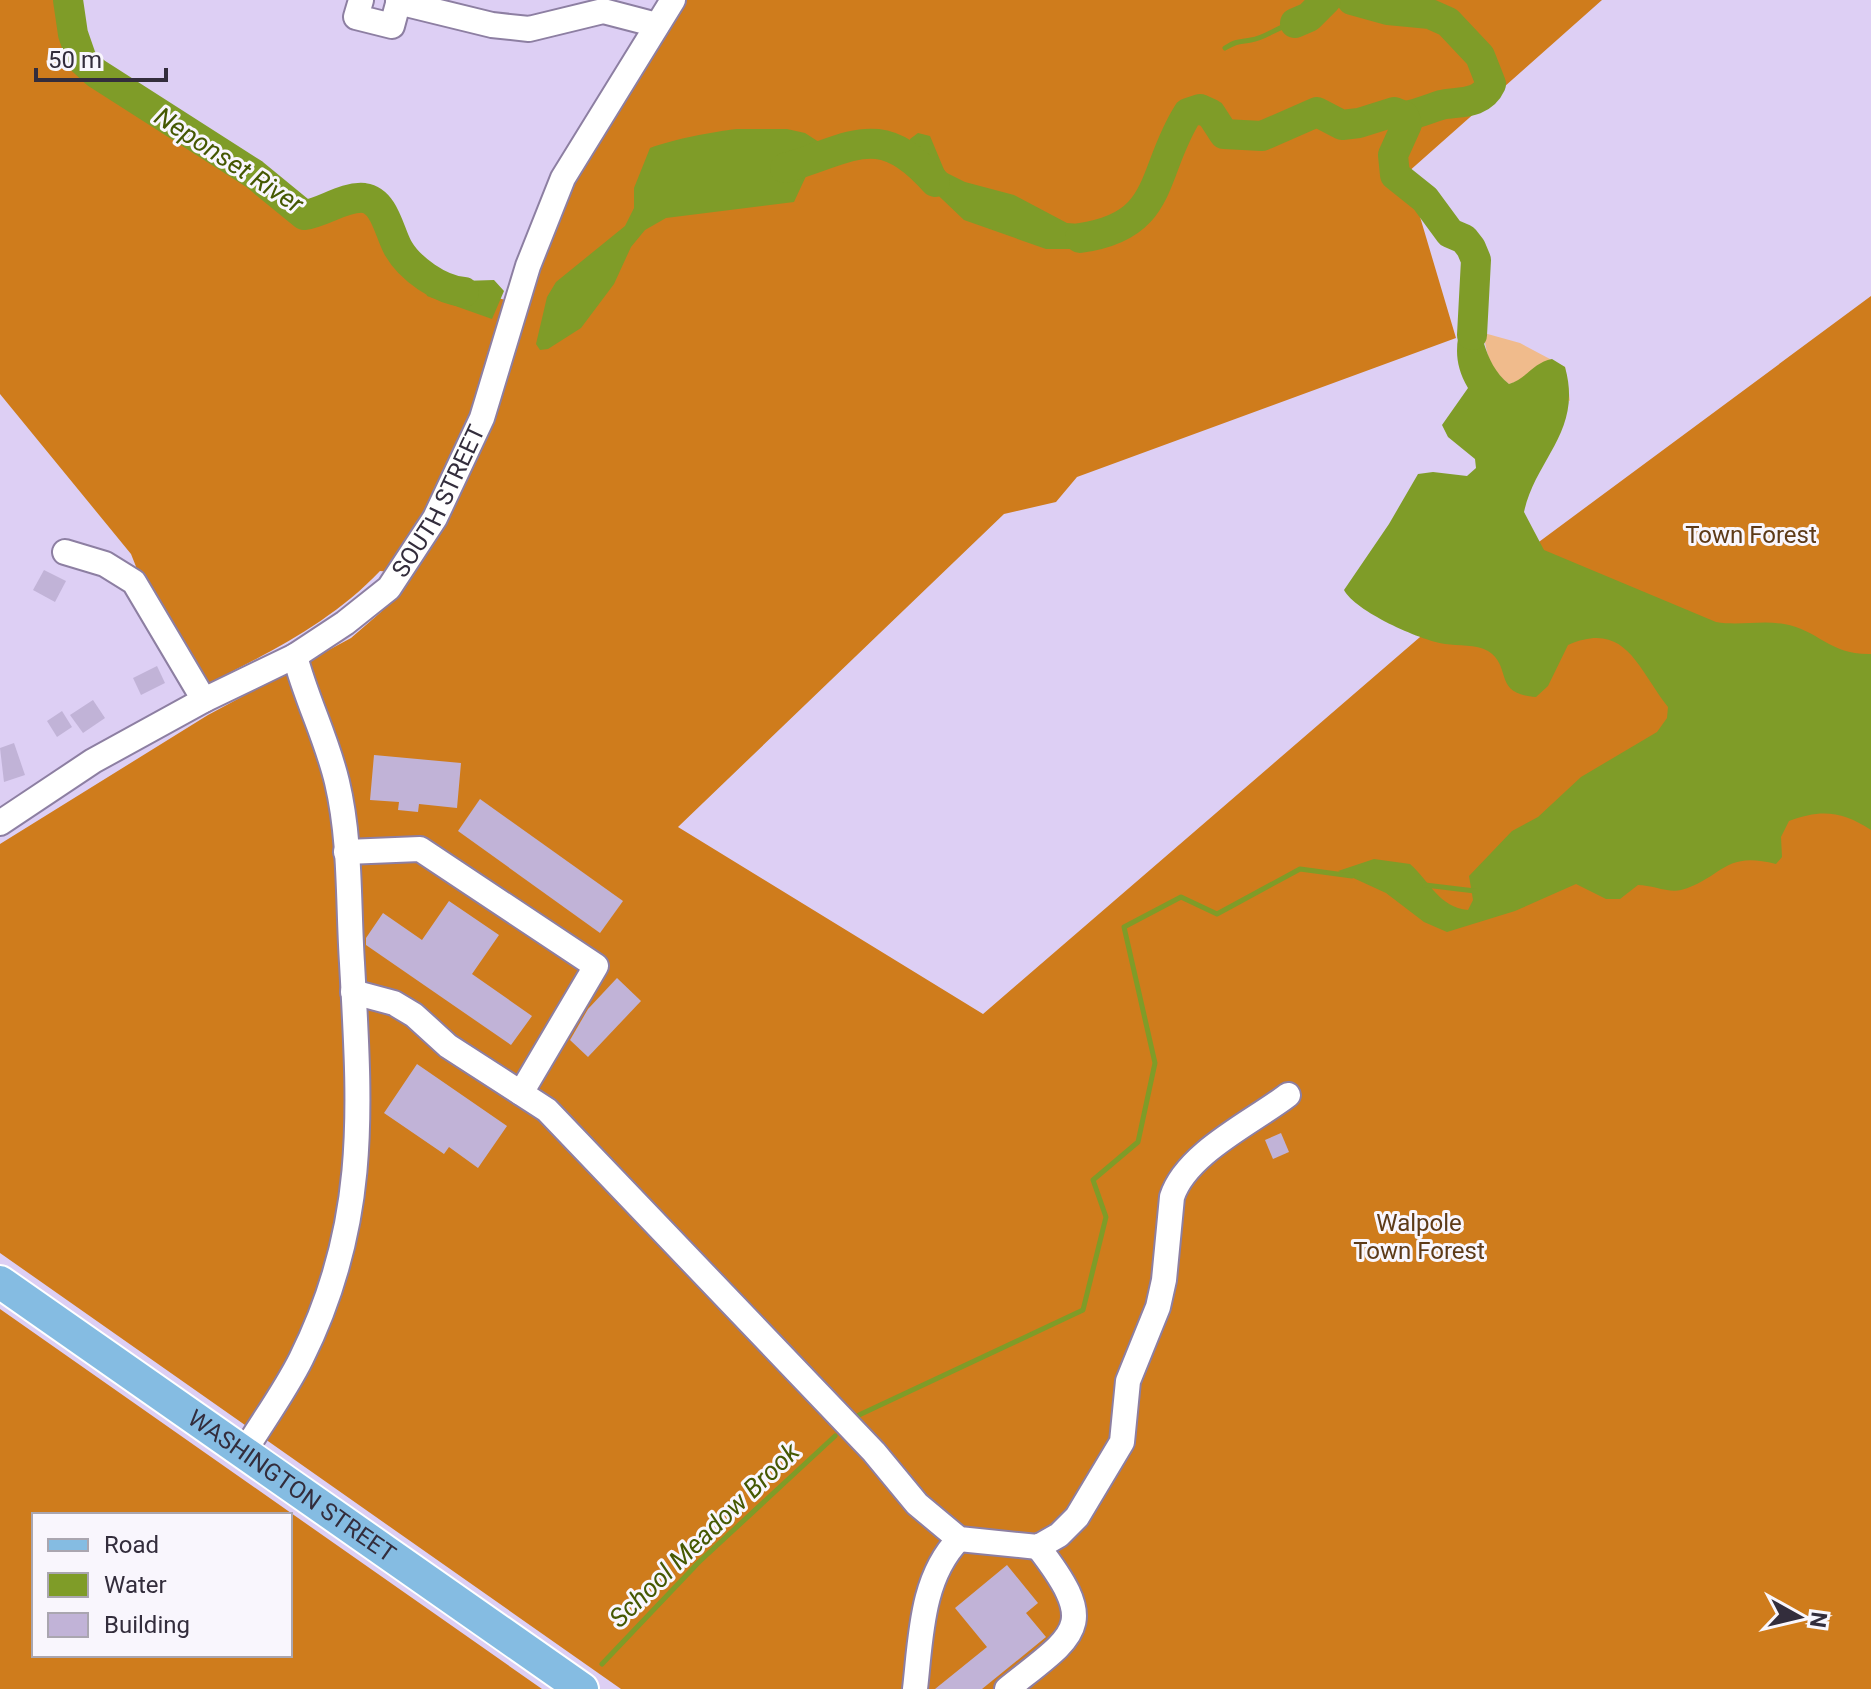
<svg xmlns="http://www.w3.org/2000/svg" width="1871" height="1689" viewBox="0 0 1871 1689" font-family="Roboto,sans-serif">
<rect width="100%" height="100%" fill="#ddcff4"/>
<path fill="#f0bb8c" d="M 1484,333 L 1520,343 L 1565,367 L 1570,401 L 1522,380 L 1509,384 C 1491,369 1486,356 1484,333 Z"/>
<g fill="#cf7c1c" fill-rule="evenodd">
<path d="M 0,0 L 68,0 L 73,34 L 82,60 L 110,83 L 254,174 L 290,207 L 304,215 L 320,213 L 359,198 L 368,199 L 379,208 L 399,249 L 432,280 L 516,303 L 528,266 L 673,0 L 1602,0 L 1407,173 L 1456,338 L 1077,477 L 1056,502 L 1004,514 L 678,827 L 983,1014 L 1478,587 L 1871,296 L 1871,1689 L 621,1689 L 0,1253 L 0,844 L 208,715 L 351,638 L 381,612 L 414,574 L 380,571 C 326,628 255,659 187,695 L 131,554 L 0,394 Z"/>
<path d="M 0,1309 L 542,1689 L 0,1689 ZM 34,1515 L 290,1515 L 290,1655 L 34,1655 Z"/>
</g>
<g fill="#7f9c28">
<path d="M 737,129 L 787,129 L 805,133 L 819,142 L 823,164 L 807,174 L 794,202 L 666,218 L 645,230 L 631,247 L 614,284 L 581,328 L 548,349 L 540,350 L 536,344 L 547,297 L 556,282 L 625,226 L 634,208 L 634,188 L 650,148 C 674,139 712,132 737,129 Z"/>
<path d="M 918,133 L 930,136 L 945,172 L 965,182 L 1014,195 L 1067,223 L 1120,227 L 1111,241 L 1097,249 L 1046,249 L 964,220 L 922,180 L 909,153 L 910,139 Z"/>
<path d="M 431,268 L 462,281 L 494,280 L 504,291 L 492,319 L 427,296 L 423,283 Z"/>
<path d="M 1472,294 C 1481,326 1482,362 1509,384 C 1526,379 1534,362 1552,359 L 1565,367 C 1583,431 1536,458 1524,512 L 1544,550 L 1716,622 C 1739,626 1761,620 1784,624 C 1819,630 1829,655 1871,654 L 1871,830 C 1842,811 1821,809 1789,821 L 1781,837 L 1782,857 L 1776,864 C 1723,850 1723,878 1681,890 C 1668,893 1652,885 1638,885 L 1620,899 L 1606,899 L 1576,884 L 1515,911 L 1447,932 L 1424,922 L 1386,893 L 1338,871 L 1374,859 L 1410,864 C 1431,883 1439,907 1468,910 L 1473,900 L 1469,876 L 1512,831 L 1538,817 L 1581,777 L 1657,732 L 1667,718 L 1668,707 C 1637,668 1626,620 1568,645 L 1548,686 L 1536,697 C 1492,694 1513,667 1488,651 C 1476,644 1458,646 1445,644 C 1419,640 1355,611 1344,590 L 1389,524 L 1418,474 L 1433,472 L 1467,476 L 1476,468 L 1475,459 L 1448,437 L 1442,425 L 1468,388 C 1448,354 1459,329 1472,294 Z"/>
</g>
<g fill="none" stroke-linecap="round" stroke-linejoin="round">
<g stroke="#7f9c28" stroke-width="5">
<path d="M 1225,48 C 1236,41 1239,42 1251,40 C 1266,38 1278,26 1295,23"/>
<path d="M 1425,885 L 1475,891"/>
<path d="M 859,1415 L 1083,1310 L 1106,1217 L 1093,1180 L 1138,1142 L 1155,1063 L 1124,927 L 1181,897 L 1217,914 L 1300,869 L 1352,876"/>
<path d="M 602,1664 L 699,1562 L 835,1436"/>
</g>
<g stroke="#7f9c28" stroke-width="30">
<path d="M 68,0 L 73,34 L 82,60 L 96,73 L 254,174 L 304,215 C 323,213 344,196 364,198 C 385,201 389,232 398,248 C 410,269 440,290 464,292"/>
<path d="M 1352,0 L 1388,10 L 1430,14 L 1448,22 L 1480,56 L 1491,84 C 1481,106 1456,101 1441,105 C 1428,109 1418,114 1404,116"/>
<path d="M 1295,23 L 1309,17 L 1326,0"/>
<path d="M 785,168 C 853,148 880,119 935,182"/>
<path d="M 1080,238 C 1166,226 1150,173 1188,113 L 1200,109 L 1211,114 L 1224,134 L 1262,136 L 1317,112 L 1342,125 L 1359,123 L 1394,112 L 1404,116 L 1407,124 L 1393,155 L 1395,175 L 1425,199 L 1450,233 L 1464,239 L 1471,248 L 1476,260 L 1472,335"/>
</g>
</g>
<g fill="#c1b3d7">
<path d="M 44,570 L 66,581 L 55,602 L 33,590 Z"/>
<path d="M 157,666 L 165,683 L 141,695 L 133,678 Z"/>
<path d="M 93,700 L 105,718 L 83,733 L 70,715 Z"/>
<path d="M 62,711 L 72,727 L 57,737 L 47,721 Z"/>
<path d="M 14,743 L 25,775 L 4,782 L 0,748 Z"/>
<path d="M 374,755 L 461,763 L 457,808 L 419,804 L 418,812 L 398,810 L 399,802 L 370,800 Z"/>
<path d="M 480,799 L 623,901 L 600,933 L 458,831 Z"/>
<path d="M 449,901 L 499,935 L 472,974 L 532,1016 L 511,1045 L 366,945 L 366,938 L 383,913 L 422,940 Z"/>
<path d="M 617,978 L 641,1001 L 588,1057 L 570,1040 L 588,1009 Z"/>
<path d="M 417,1064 L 507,1126 L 478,1168 L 449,1147 L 444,1154 L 384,1113 Z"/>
<path d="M 1281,1133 L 1289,1152 L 1273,1159 L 1265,1140 Z"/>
<path d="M 1007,1565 L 1038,1603 L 1026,1613 L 1046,1637 L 982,1689 L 935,1689 L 987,1647 L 955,1608 Z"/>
</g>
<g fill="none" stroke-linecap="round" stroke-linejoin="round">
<g stroke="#8d7fa2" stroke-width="28">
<g id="minor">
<path d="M 361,0 L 356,17 L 392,26 L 399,0"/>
<path d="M 398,2 L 492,25 L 529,29 L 603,11 L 657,25"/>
<path d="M 65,552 L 105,564 L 134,582 L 204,700"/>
<path id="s1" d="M 0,823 L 93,761 L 204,700 L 295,656 L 345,623 L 389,588 L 435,518 L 482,418 L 528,266 L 563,178 L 673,0"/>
<path d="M 346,852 L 420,849 L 596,966 L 521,1093"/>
<path d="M 353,992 L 394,1003 L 414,1015 L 448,1046 L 547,1110 L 874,1452 L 917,1504 L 959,1539 L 1038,1547 L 1059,1535 L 1077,1517 L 1122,1442 L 1128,1381 L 1158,1307 L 1164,1280 L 1172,1197 C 1186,1153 1253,1122 1288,1095"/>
<path d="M 244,1452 C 263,1421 285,1391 301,1359 C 369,1223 360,1109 352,963 C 348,903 351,841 337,782 C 327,739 306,699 295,656"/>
<path d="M 915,1689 C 921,1637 921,1578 959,1539"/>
<path d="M 1007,1689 C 1077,1633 1100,1627 1038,1547"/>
</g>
</g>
<g stroke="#fff" stroke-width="36">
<g id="major">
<path id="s2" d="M 0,1282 L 582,1689"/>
</g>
</g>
<use href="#minor" stroke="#fff" stroke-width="24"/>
<use href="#major" stroke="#85bce2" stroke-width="32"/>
</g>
<g text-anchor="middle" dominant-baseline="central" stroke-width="6" stroke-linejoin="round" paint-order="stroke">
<g font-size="24" fill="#332d3c" stroke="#f9f6fd">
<text stroke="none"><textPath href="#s1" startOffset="556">SOUTH STREET</textPath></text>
<text stroke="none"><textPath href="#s2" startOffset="356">WASHINGTON STREET</textPath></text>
</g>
<g font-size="24" fill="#5d3a17" stroke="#f9f6fd">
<text x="1751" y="535">Town Forest</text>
<text x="1419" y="1223">Walpole<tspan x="1419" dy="28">Town Forest</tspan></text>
</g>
<g font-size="26" font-style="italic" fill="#455802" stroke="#f9f6fd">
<text transform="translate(229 160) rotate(33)">Neponset River</text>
<text transform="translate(704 1535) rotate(-44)">School Meadow Brook</text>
</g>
</g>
<rect x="32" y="1513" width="260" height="144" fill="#f9f6fd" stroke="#aaa6b0" stroke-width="2"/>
<rect x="48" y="1539" width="40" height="12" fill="#85bce2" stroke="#aaa6b0" stroke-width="2"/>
<text x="104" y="1553" font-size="24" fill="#332d3c">Road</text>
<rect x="48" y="1573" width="40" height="24" fill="#7f9c28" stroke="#aaa6b0" stroke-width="2"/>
<text x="104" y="1593" font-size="24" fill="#332d3c">Water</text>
<rect x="48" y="1613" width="40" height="24" fill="#c1b3d7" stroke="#aaa6b0" stroke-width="2"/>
<text x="104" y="1633" font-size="24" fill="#332d3c">Building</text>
<g transform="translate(1799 1617) rotate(98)" stroke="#f9f6fd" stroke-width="6" paint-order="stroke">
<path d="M0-6L14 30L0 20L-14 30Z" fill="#332d3c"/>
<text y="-12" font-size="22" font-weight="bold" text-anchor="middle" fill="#332d3c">N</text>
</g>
<path d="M36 68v12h130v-12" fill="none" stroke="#332d3c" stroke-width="4"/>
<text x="48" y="68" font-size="24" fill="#332d3c" stroke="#f9f6fd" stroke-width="6" paint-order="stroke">50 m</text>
</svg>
